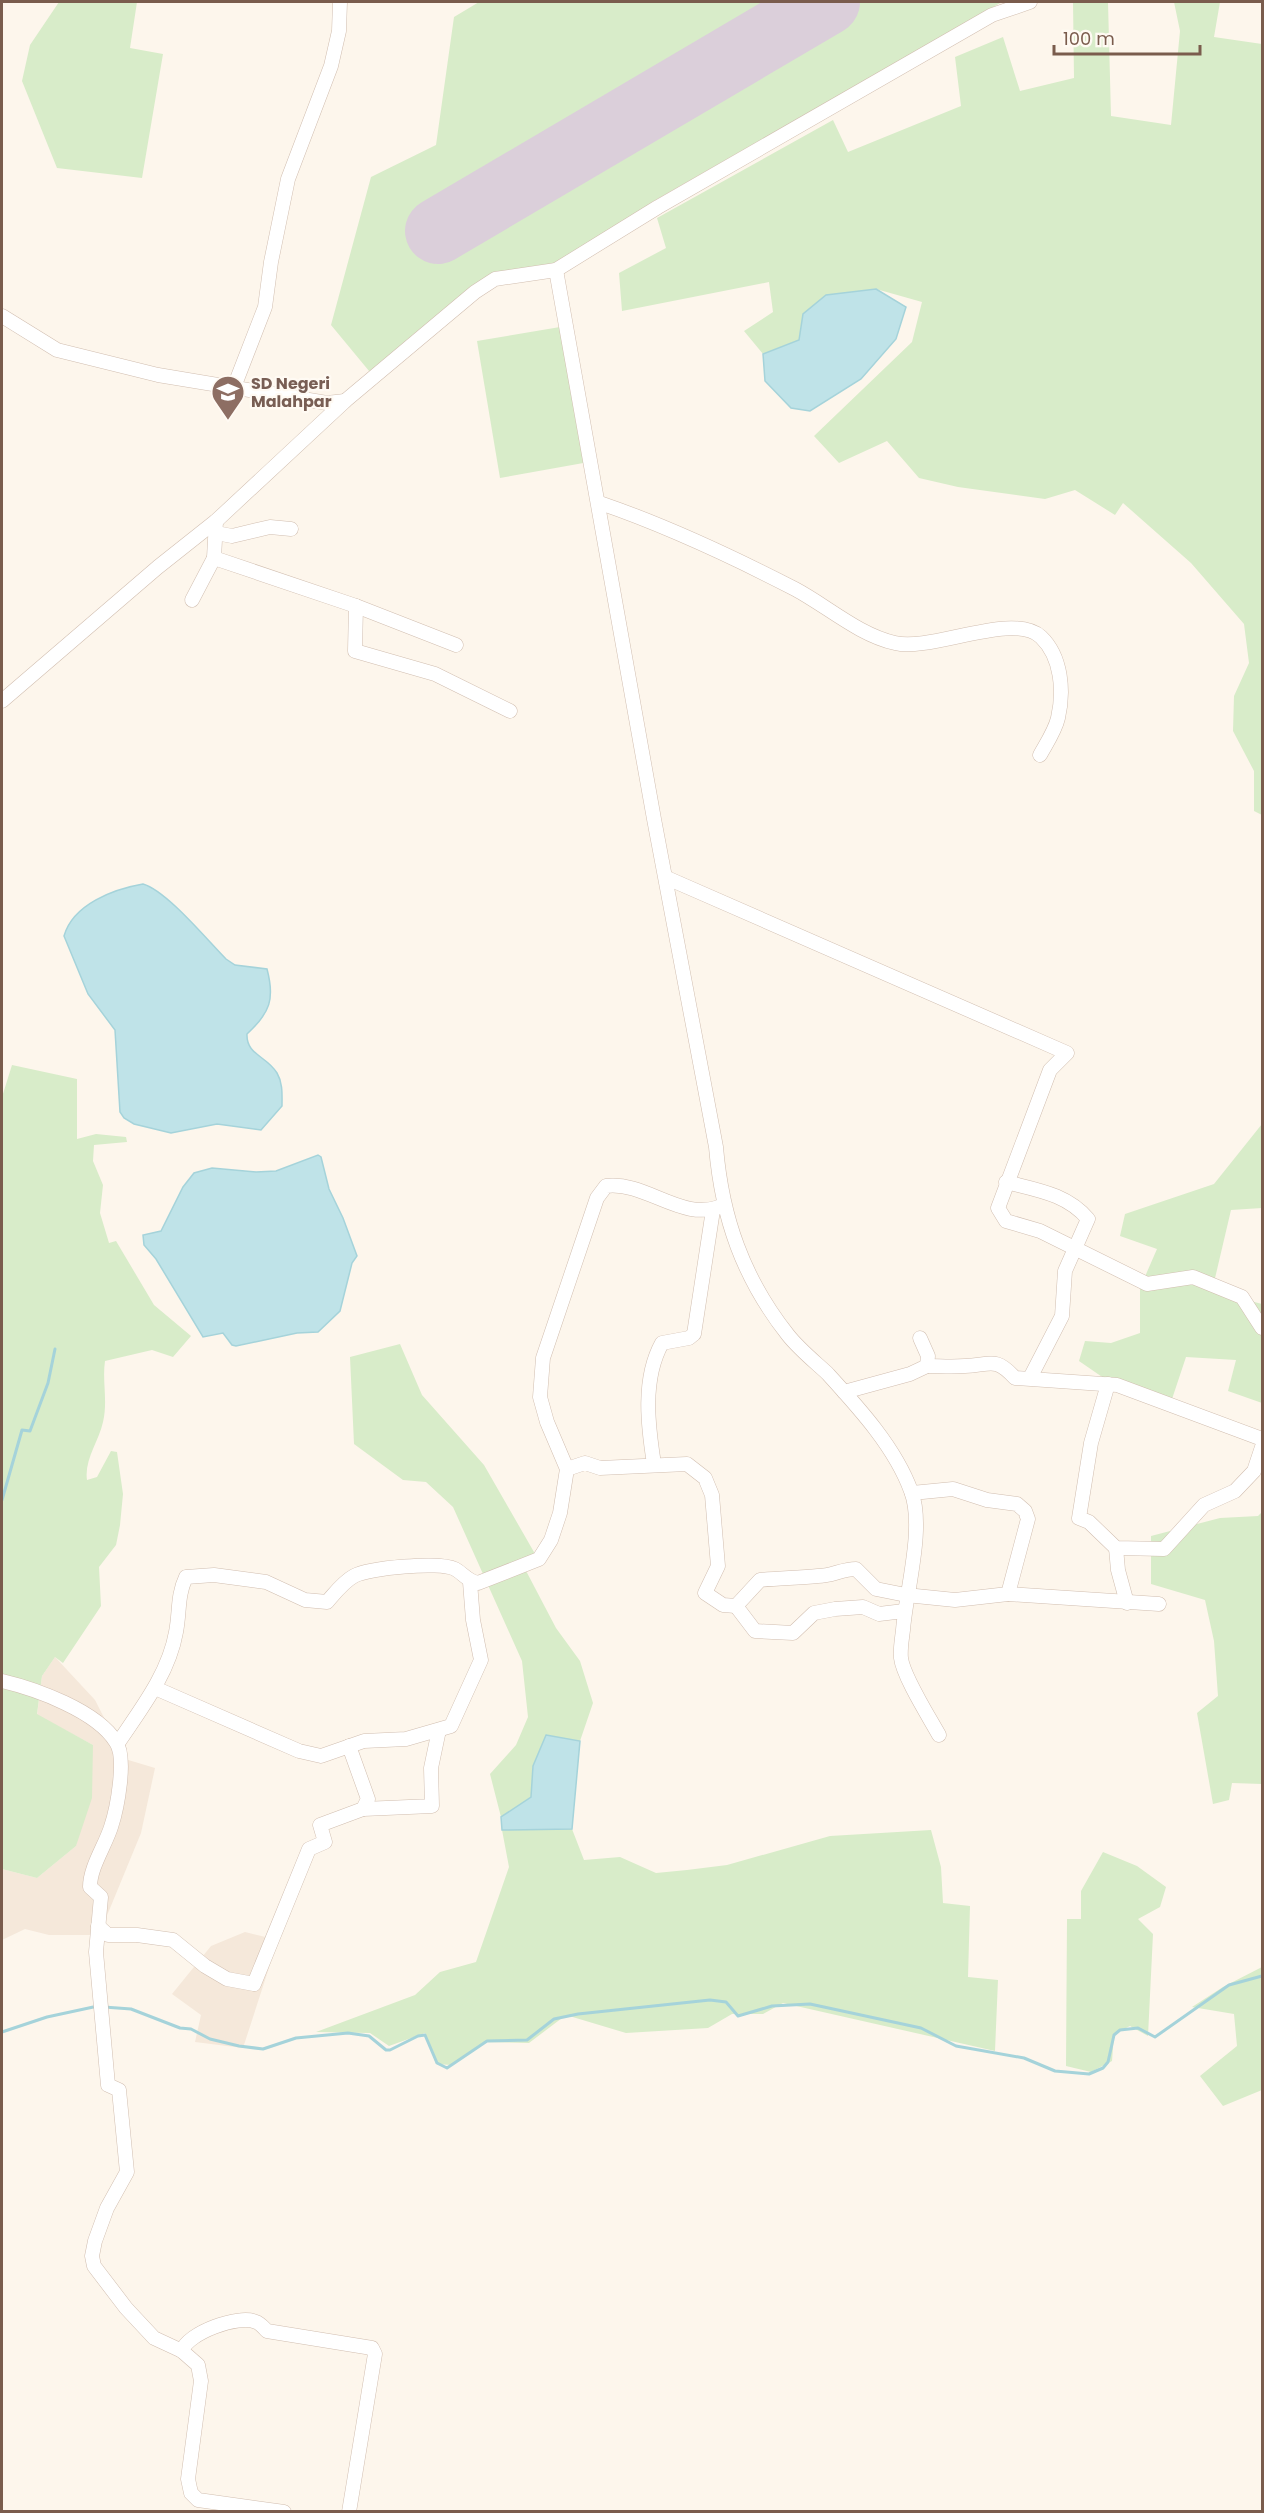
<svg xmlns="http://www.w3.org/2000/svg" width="1264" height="2513" viewBox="0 0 1264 2513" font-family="Poppins,sans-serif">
<rect width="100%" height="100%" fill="#fdf6ec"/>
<g fill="#f5e8da">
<path d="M 55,1657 L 95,1700 L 125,1759 L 155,1768 L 141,1833 L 99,1935 L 49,1935 L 25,1929 L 2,1940 L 2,1869 L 37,1878 L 76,1846 L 93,1745 L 37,1715 L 42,1676 Z"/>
<path d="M 245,1932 L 278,1940 L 243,2048 L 195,2042 L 201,2015 L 172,1994 L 211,1946 Z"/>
</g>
<g fill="#d8ecc9">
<path d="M 59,2 L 137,2 L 130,48 L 163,54 L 142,178 L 57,168 L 22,81 L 30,45 Z"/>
<path d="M 479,2 L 806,2 L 693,68 L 674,64 L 629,90 L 636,102 L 484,191 L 470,184 L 426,210 L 451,254 L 496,228 L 497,212 L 648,123 L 656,135 L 700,108 L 706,89 L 854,2 L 1002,2 L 652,202 L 561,270 L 485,283 L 374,377 L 331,325 L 371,177 L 436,145 L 454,17 Z"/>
<path d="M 1073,2 L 1108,2 L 1111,116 L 1171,125 L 1180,31 L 1174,2 L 1220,2 L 1214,37 L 1262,44 L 1262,815 L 1254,811 L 1254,771 L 1233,731 L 1234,696 L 1249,663 L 1244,624 L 1191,563 L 1123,503 L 1115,515 L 1075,490 L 1045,499 L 958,487 L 919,478 L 887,441 L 839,463 L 814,436 L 912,342 L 922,302 L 876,289 L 803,314 L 799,340 L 763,354 L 744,331 L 773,312 L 769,282 L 622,311 L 619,273 L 666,248 L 657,218 L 833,120 L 848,152 L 961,106 L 955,57 L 1003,37 L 1020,91 L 1074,78 Z"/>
<path d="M 566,326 L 589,462 L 500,478 L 477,341 Z"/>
<path d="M 12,1065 L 77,1079 L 77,1139 L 96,1134 L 126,1137 L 127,1142 L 94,1145 L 93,1161 L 103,1185 L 100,1213 L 109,1243 L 116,1241 L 154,1305 L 191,1336 L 173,1357 L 152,1350 L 105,1361 C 102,1381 108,1401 103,1422 C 99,1441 84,1460 87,1480 L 97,1477 L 111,1451 L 117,1452 L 123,1494 L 120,1525 L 116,1545 L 99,1567 L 101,1606 L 63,1663 L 55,1657 L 42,1676 L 37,1714 L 93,1745 L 92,1798 L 76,1846 L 37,1878 L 2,1869 L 2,1097 Z"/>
<path d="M 1262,1124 L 1262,1208 L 1231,1210 L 1212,1291 L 1262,1304 L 1262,1403 L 1228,1391 L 1236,1360 L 1186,1357 L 1170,1405 L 1124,1392 L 1079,1361 L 1085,1341 L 1111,1343 L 1140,1333 L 1140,1288 L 1157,1249 L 1120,1236 L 1125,1214 L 1214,1184 Z"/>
<path d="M 400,1344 L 422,1395 L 484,1465 L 538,1559 L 524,1567 L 556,1628 L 580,1661 L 593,1703 L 580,1741 L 546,1735 L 533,1766 L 531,1797 L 501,1817 L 490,1774 L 516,1745 L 528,1717 L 522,1661 L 453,1507 L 426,1482 L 403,1480 L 354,1444 L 350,1357 Z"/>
<path d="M 1262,1512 L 1262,1784 L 1232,1783 L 1229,1800 L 1213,1804 L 1197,1713 L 1218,1696 L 1214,1641 L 1205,1600 L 1151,1584 L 1151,1536 L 1220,1518 L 1258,1516 Z"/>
<path d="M 572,1829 L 584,1860 L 620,1857 L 656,1873 L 687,1870 L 727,1865 L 830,1836 L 931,1830 L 941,1867 L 943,1903 L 970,1906 L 968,1977 L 998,1980 L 995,2051 L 783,2003 L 763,2014 L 732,2014 L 708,2028 L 626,2033 L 566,2015 L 529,2043 L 484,2042 L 451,2065 L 436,2064 L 425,2033 L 389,2046 L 370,2033 L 316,2032 L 415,1995 L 440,1972 L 476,1962 L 509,1867 L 502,1830 Z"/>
<path d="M 1103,1852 L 1137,1866 L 1166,1887 L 1160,1907 L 1138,1919 L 1153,1934 L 1148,2036 L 1130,2026 L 1114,2034 L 1112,2061 L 1091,2072 L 1066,2066 L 1067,1919 L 1081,1919 L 1081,1891 Z"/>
<path d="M 1262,1967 L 1262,2090 L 1223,2106 L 1200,2076 L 1237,2046 L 1234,2014 L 1192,2007 L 1223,1987 Z"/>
</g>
<g fill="#bfe3e8" stroke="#a5d3da" stroke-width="1.5">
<path d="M 876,289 L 906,307 L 896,339 L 861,379 L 810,411 L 791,408 L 765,381 L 763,354 L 799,340 L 803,314 L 826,295 Z"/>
<path d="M 143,884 C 167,891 207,940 226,959 L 235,965 L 267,969 C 275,999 270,1013 247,1034 C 246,1055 267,1056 277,1073 C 283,1083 282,1095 282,1106 L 261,1130 L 217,1124 L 171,1133 L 134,1124 L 124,1118 L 120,1112 L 115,1030 L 88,994 L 64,936 C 73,904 114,889 143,884 Z"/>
<path d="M 318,1155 L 321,1157 L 329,1189 L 343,1218 L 357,1256 L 352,1263 L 340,1311 L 318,1332 L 297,1333 L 236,1346 L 232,1345 L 223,1333 L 203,1337 L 156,1259 L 144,1245 L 143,1235 L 161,1231 L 183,1187 L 194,1173 L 212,1168 L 256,1172 L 276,1171 Z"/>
<path d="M 546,1735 L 580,1741 L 572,1829 L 502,1830 L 501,1817 L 531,1797 L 533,1766 Z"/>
</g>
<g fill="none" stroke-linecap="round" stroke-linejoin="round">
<g stroke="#a5d3da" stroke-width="3">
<path d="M 2,1500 L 22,1430 L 30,1431 L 48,1383 L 55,1349"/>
<path d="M 104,2007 L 131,2009 L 180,2028 L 191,2029 L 210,2039 L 239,2046 L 263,2049 L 296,2038 L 348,2033 L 369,2036 L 386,2050 L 390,2050 L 418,2036 L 425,2035 L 437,2063 L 447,2068 L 487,2041 L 527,2040 L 554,2019 L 578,2014 L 710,2000 L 726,2002 L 738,2016 L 772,2006 L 810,2004 L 921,2028 L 956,2046 L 1024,2058 L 1055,2071 L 1089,2074 L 1103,2068 L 1108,2062 L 1114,2035 L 1120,2030 L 1138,2028 L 1155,2037 L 1229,1985 L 1262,1976"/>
<path d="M 2,2032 L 47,2017 L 98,2006"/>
</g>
<path stroke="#dbcfda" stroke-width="66" d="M 438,231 L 827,2"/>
<g stroke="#d1beb0" stroke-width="15">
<g id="minor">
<path d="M 556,270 L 654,819 L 716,1147 C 722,1218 743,1278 788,1335 C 799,1349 814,1361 827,1373 C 858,1407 895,1447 911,1491 C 925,1527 906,1591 903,1630 C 902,1639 900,1649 901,1658 C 903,1676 929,1717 939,1735"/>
<path d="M 2,316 L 57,350 L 158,375 L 327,403 L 345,401"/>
<path d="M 234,387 L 265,307 L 271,262 L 288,179 L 331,66 L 339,31 L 340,2"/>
<path d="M 600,503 C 667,526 731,556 795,589 C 827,606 859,635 895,643 C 931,652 1013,611 1041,637 C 1062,657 1064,692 1058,718 C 1055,731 1046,744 1040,755"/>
<path d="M 216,521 L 214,558 L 356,606 L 456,645"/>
<path d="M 216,533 L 232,536 L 270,527 L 291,529"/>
<path d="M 192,600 L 214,558"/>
<path d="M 356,606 L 355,651 L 435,674 L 510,711"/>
<path d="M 2,701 L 158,567 L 216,521 L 345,401 L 475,292 L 495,279 L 556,270 L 658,207 L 992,15 L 1030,2"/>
<path d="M 667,878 L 1067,1053 L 1050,1070 L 998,1208 L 1006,1221 L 1040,1231 L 1147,1284 L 1193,1277 L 1242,1297 L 1262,1328"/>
<path d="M 1006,1182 C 1037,1190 1067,1194 1088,1219 L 1065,1271 L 1062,1316 L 1030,1378"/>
<path d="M 927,1366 C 939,1366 952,1367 965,1366 C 991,1365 995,1356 1015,1378 L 1117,1385 L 1262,1439"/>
<path d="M 1108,1384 L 1091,1443 L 1079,1518 L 1089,1522 L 1116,1548 L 1164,1549 L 1204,1505 L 1235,1491 L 1254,1471 L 1262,1447"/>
<path d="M 844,1392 L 910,1374 L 927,1366 L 928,1356 L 920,1338"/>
<path d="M 654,1464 C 648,1426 642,1379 662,1343 L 689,1338 L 694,1334 L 713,1210"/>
<path d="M 567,1469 L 585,1463 L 600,1468 L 687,1464 L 705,1478 L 712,1495 L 718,1566 L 705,1593 L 723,1605 L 736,1606 L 760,1580 C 780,1578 799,1578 818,1576 C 832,1576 842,1569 856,1569 L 876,1589 L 906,1595 L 955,1600 L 1008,1594 L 1028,1519 L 1025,1511 L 1017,1504 L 987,1500 L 953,1489 L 912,1493"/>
<path d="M 1116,1548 L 1118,1570 L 1127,1603"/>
<path d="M 1008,1594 L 1159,1604"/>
<path d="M 736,1606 L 755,1631 L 793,1633 L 814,1613 L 835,1609 L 863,1607 L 879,1614 L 904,1611"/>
<path d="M 2,1681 C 36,1689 97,1711 116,1742 C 127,1758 117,1809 111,1827 C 105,1846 90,1867 90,1887 L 101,1897 L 96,1952 L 108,2085 L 119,2090 L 127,2172 L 107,2208 L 95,2241 L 92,2256 L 94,2266 L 126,2308 L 154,2338 L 182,2351 L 198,2365 L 201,2381 L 188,2479 L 191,2493 L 198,2500 L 284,2512"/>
<path d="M 155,1688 L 299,1751 L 321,1756 L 364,1741 L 406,1739 L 451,1726 L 481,1660 L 473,1620 L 470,1582"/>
<path d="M 118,1743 C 141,1709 169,1673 176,1632 C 180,1612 177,1596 186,1577 L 214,1575 L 266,1582 L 305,1600 L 327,1602 C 335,1593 343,1582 354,1576 C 369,1568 440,1561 455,1569 C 464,1574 467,1581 478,1583 L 539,1559 L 551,1540 L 560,1513 L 567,1469 L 547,1422 L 540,1397 L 543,1358 L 597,1198 L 606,1186 C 648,1181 682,1224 724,1205"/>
<path d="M 363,1809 L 432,1806 L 431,1768 L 439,1730"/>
<path d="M 98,1926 L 108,1935 L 137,1935 L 173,1940 L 205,1966 L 227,1979 L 254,1984 L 309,1849 L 325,1842 L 320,1825 L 363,1809 L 368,1799 L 349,1746"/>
<path d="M 182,2351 C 187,2333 239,2314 256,2322 C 260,2323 264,2328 267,2331 L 372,2348 L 375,2354 L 349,2512"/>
</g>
</g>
<use href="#minor" stroke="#fff" stroke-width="14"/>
</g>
<defs>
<g id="school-pin" transform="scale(1.725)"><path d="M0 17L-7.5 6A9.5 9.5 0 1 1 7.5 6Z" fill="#8d6e63" stroke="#fffaf3"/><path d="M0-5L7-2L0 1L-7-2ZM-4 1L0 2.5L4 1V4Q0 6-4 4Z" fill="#fff"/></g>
</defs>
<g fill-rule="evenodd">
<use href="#school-pin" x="228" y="392"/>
</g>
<g text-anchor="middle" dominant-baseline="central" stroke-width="4.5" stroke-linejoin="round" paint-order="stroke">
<g font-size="16" font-weight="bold" fill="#785e54" stroke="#fffaf3" text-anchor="start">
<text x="251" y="383">SD Negeri<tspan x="251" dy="18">Malahpar</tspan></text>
</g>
</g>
<rect width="1264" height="2513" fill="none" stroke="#7a5c4d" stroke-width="6"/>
<path d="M1054 45v9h146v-9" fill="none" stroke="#7a5c4d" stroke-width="3"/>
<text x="1063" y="45" font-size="18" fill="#7a5c4d" stroke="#fffaf3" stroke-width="4.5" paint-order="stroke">100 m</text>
</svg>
